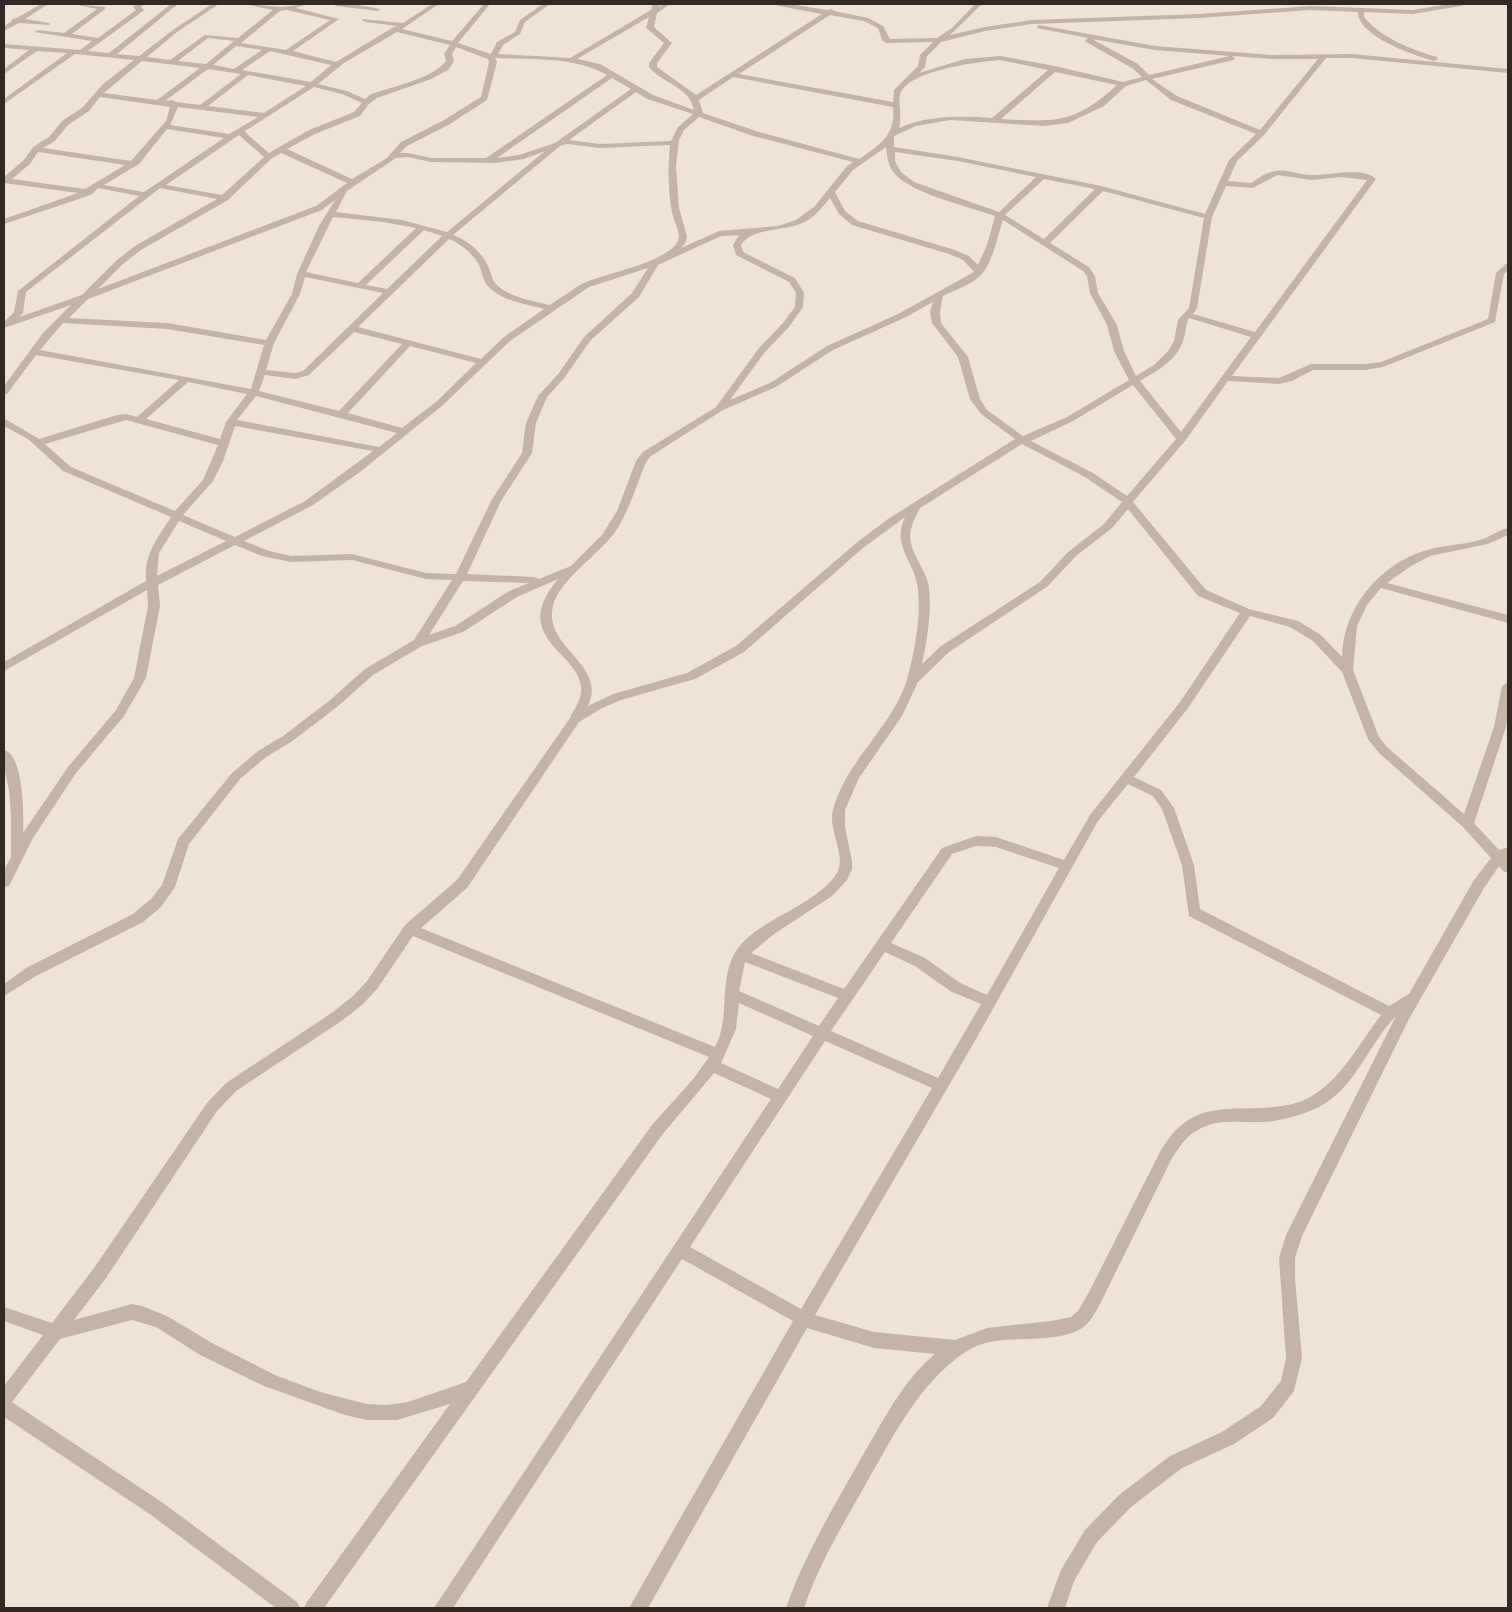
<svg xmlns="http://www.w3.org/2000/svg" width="1512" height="1612" viewBox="0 0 1512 1612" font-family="Arial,sans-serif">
<rect width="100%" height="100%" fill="#efe3d8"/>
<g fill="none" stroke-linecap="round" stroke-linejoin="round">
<g fill="#c5b3a6" fill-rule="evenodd">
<path d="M 41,4 L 48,4 L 25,19 L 49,23 L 49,25 L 19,23 L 4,31 L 4,26 L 12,21 L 12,19 L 17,18 Z"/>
<path d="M 73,4 L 105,7 L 105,9 L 72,34 L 98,38 L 136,10 L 133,7 L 136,4 L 143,4 L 141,7 L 144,10 L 143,11 L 88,51 L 109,53 L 171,4 L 178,4 L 117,54 L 139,56 L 173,30 L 212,4 L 219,4 L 177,32 L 147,57 L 170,60 L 205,35 L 238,38 L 273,10 L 245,4 L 281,7 L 307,4 L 296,8 L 339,19 L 293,51 L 336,62 L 392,28 L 397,26 L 365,22 L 362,20 L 363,19 L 403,23 L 432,4 L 439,4 L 402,29 L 452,41 L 484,4 L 490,4 L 458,43 L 491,54 L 497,42 L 515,32 L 520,20 L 543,4 L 550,4 L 525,22 L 520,34 L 503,45 L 498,54 L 570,58 L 651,10 L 653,4 L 659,4 L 659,6 L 670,4 L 657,13 L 654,27 L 672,43 L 657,63 L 657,67 L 696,95 L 822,14 L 779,6 L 776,4 L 789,4 L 827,10 L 831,9 L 834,11 L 868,18 L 883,26 L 890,39 L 937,38 L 952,28 L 975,4 L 982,4 L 950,35 L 985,27 L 1032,20 L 1199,14 L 1310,6 L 1413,10 L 1450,4 L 1464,4 L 1461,6 L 1413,14 L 1364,12 L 1364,17 C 1383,39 1410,49 1437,57 L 1438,59 L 1434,61 C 1415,56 1357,36 1358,12 L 1310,10 L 1199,18 L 1032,24 L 985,31 L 941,42 L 927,56 L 925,67 L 919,73 L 965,59 L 1000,56 L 1055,66 L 1123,82 L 1142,77 L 1132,68 L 1086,42 L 1085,40 L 1088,38 L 1037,28 L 1037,26 L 1039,25 L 1155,46 L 1272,55 L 1352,54 L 1508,69 L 1508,73 L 1352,58 L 1326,58 L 1264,135 L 1237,161 L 1228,181 L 1251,183 C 1259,178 1266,172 1276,171 C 1287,169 1299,175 1311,175 C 1327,176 1363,166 1376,179 L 1232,376 L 1279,378 L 1311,364 L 1365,364 L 1381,362 L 1488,319 L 1496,273 L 1508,262 L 1508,270 L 1504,274 L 1495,322 L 1383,367 L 1365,370 L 1313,370 L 1292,381 L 1279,384 L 1228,381 L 1185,441 L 1133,502 L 1206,590 L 1249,609 L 1298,621 L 1321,635 L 1342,657 C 1343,608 1379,564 1427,550 C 1444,545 1463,545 1480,540 C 1490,537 1498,530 1508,528 L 1508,535 L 1488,544 L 1430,556 L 1411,566 L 1387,583 L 1508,615 L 1508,623 L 1381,588 L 1367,605 L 1357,626 L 1353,670 L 1379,737 L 1387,747 L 1464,814 L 1494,727 L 1502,686 L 1508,682 L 1508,715 L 1506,727 L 1474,823 L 1499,850 L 1508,847 L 1508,857 L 1507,858 L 1508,873 L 1503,871 L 1499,866 L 1484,888 L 1409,1019 L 1302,1236 L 1295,1258 L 1295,1279 L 1302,1358 L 1294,1391 L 1273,1418 L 1234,1444 L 1182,1468 L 1131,1507 L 1097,1542 L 1074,1581 L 1065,1608 L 1047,1608 L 1061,1570 L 1085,1530 L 1119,1495 L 1170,1456 L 1222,1432 L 1261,1406 L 1281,1381 L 1286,1358 L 1279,1258 L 1286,1235 L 1396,1016 C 1370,1042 1357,1084 1324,1104 C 1309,1113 1291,1118 1274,1121 C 1248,1125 1219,1116 1196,1131 C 1185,1137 1178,1149 1171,1160 L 1100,1304 C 1095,1313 1090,1323 1082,1328 C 1049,1348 999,1330 967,1351 C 918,1383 892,1439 863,1489 C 841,1528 818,1566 804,1608 L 786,1608 C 804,1556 832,1510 859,1462 C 881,1425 902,1381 935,1354 L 874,1348 L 807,1328 L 648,1608 L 629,1608 L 793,1321 L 682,1259 L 453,1608 L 434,1608 L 771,1099 L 714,1073 L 662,1135 L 324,1608 L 304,1608 L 307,1602 L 450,1404 L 397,1420 L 367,1420 L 345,1415 L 264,1386 L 200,1355 L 156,1327 L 132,1320 L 60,1339 L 12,1402 L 163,1503 L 297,1602 L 300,1608 L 276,1608 L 151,1515 L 4,1417 L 4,1386 L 43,1335 L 4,1321 L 4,1307 L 52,1323 L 94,1268 L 207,1103 L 226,1083 L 333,1012 L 353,996 L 367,981 L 405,925 L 457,880 L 570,718 C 573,710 580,702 581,693 C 586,653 506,641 558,579 L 517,597 L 463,632 L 422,646 L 373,675 L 337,707 L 291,742 L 266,757 L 240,779 L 189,844 L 175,887 L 161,907 L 143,922 L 36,976 L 4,996 L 4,984 L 26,968 L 133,914 L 151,899 L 162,885 L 178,839 L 232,773 L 258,751 L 283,736 L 329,701 L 365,669 L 414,640 L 452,580 L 426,579 L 352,560 L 291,562 L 262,556 L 235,545 L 158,585 L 160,606 L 146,678 L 124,716 L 76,773 L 33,838 L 9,886 L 4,887 L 4,870 L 11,857 L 11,816 L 9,790 L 4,767 L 4,750 C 24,755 24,816 23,833 L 68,767 L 116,710 L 134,678 L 148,606 L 147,590 L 4,671 L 4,662 L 146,581 C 144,554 157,539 171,517 L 63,471 L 28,439 L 4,426 L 4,419 L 7,420 L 39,439 L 117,415 L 126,414 L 137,417 L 179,380 L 36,355 L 7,394 L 4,395 L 4,386 L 43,333 L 71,305 L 4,328 L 4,322 L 14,312 L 18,291 L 139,196 L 98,188 L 92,194 L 82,198 L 4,224 L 4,219 L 78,193 L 4,183 L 4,177 L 24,160 L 33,147 L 49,137 L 62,121 L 83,107 L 103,84 L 134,60 L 75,54 L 4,104 L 4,99 L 67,53 L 37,51 L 4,74 L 4,69 L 29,50 L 4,48 L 4,44 L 80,50 L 92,41 L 34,32 L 38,30 L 64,33 L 97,9 ZM 287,10 L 330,20 L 286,50 L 241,43 L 280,11 ZM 830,15 L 864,21 L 878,28 L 882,40 L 886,43 L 933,42 L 920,55 L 918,66 L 894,90 L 893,102 L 739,74 ZM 649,17 L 646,28 L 664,43 L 649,63 L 649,67 C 663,84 689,86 694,110 L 653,95 L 600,64 L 577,59 ZM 397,32 L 450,45 L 444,54 L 446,61 C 434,78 392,87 371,94 L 365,99 L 347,91 L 318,84 L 344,63 ZM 208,38 L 234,41 L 206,64 L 178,61 ZM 1092,39 L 1155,50 L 1230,56 L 1149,75 L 1138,64 ZM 236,46 L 262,50 L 234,69 L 213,65 ZM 456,47 L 488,59 L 489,62 L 481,97 L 444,120 L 401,142 L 387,158 L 352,179 L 287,149 L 315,134 L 360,116 L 369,104 L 377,98 L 431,79 L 448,70 L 454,61 L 452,54 ZM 270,51 L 331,65 L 311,82 L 242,70 ZM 1232,56 L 1272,59 L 1318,59 L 1260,130 L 1177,96 L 1152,79 L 1234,60 L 1235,58 ZM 495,58 C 532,60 574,56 607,75 L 486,158 L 431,158 L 408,153 L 400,153 L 407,146 L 450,124 L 487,100 L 497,62 ZM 1000,60 L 1048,70 L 992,118 C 960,116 929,115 899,128 C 903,116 896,99 902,90 C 915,70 977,62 1000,60 ZM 142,61 L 200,68 L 157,100 L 104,93 ZM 208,69 L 241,74 L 200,105 L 176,102 L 172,100 L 165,101 ZM 1055,72 L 1117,85 C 1074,124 1056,122 1001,119 ZM 248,75 L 306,86 L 264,113 L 208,106 ZM 733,77 L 893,107 C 896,135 880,145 859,159 L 759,132 L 703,113 L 699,100 ZM 612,78 L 631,89 L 555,143 L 519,155 L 497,158 ZM 1146,80 L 1171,100 L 1256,134 L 1229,160 L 1205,214 L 1101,186 L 958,157 L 894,147 L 894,137 L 896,135 L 916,126 L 950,120 L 1044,126 L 1068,123 L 1104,106 L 1126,86 ZM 314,87 L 342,94 L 362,103 L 354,112 L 309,130 L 269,153 L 247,134 L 245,131 ZM 636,92 L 647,99 L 693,114 L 678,127 L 671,141 L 600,144 L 569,140 ZM 100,97 L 170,107 L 166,121 L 131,161 L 43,148 L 55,141 L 68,125 L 89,111 ZM 178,107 L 258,117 L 229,134 L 170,125 ZM 699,117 L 753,136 L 853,162 L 847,166 L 814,207 L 796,220 L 778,226 L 719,231 L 681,248 L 686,242 L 687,236 L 679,208 L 676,166 L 679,140 L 684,130 ZM 167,129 L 224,138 L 144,192 L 104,185 L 139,164 ZM 239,135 L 264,157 L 222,195 L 166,185 ZM 567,144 L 600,148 L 670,145 C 668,166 668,186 671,207 C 672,217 678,227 679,236 C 679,261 600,274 582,284 C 571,290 561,298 550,305 C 533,301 508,297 496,284 C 491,279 491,271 488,266 C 481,251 468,241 453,235 L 560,146 ZM 886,147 C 887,157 888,167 896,175 C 913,194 970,207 995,216 L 987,245 L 978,265 L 969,256 L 955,250 L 858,221 L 845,211 L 835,192 L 853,170 ZM 545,151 L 447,232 L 402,220 L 336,212 L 347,191 L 396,158 L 408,157 L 431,162 L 495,163 L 524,159 ZM 38,152 L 125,165 L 85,189 L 12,179 L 30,164 ZM 895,152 L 958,161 L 1036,177 L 999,212 L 914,182 L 901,172 L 895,161 ZM 281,153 L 347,183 L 316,206 L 98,289 L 123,264 L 141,250 L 228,200 L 271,159 ZM 1277,175 L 1312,180 L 1341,177 L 1367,180 L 1255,332 L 1193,314 L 1197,308 L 1212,217 L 1226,186 L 1253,188 ZM 1044,179 L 1095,189 L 1044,239 L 1005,215 ZM 160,188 L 217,199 L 135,246 L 117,260 L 82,295 L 19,317 L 23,313 L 26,292 ZM 1103,191 L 1204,218 L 1189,308 L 1178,320 L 1174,341 L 1168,351 L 1154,365 L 1136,376 L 1124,351 L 1117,325 L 1098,293 L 1095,276 L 1089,267 L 1050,243 ZM 830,198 L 839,214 L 852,225 L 949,254 L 963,260 L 974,272 L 898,314 L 827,346 L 770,383 L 730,400 L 765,352 L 789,327 L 803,307 L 804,293 L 795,278 L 743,252 L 741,245 C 752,228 782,231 800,224 C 812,220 822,208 830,198 ZM 335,200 L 319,226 L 297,274 L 292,294 L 266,340 L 167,323 L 69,318 L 88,299 L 322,210 ZM 333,217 L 383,222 L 416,228 L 358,283 L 306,272 ZM 1003,220 L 1083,271 L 1087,276 L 1090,293 L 1107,325 L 1114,351 L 1129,380 L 1067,417 L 1023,436 L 987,410 L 980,399 L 968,357 L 941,323 L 940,312 L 943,296 C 955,290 971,285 981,275 C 992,264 998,235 1003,220 ZM 424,230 L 442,236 L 387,289 L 366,285 ZM 739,235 L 733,245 L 736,255 L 789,282 L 796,293 L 795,307 L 783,323 L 759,348 L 716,407 L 643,452 L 636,461 L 617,511 L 602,535 L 571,566 L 539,579 L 534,577 L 467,574 L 501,501 L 532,453 L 536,423 L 547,397 L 565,377 L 590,341 L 639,297 L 658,265 L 721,236 L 741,235 ZM 449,239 C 462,245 474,254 480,267 C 482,273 483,280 487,285 C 500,301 526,304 544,309 L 504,337 L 481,359 L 358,327 ZM 648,268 L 632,293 L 584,337 L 559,373 L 538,396 L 526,423 L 522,453 L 491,501 L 456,574 L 426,573 L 352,554 L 291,556 L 269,551 L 244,541 L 313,505 L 360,472 L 443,405 L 510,341 L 589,287 ZM 305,277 L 383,293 L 303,371 L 295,373 L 266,370 L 274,343 L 300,294 ZM 933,302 L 930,312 L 932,323 L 958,357 L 970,399 L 981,414 L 1015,439 L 888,519 L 855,544 L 736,646 L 687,673 L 613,694 L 588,706 C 607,666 549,650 552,612 C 554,581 601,555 617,529 C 630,508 637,484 646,462 L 651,456 L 723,410 L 776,387 L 833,350 L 904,318 ZM 1189,318 L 1251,337 L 1181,432 L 1140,381 C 1157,371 1176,361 1183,341 C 1186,334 1185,325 1189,318 ZM 63,323 L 167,329 L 264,345 L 251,389 L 40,350 ZM 354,332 L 402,344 L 339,411 L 259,391 L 265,375 L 295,379 L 309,375 ZM 410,346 L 476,363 L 437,401 L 402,428 L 348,413 ZM 188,382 L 247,394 L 226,422 L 220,439 L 146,419 ZM 1133,385 L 1176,439 L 1127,496 L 1093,473 L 1031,441 L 1073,421 ZM 256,396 L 397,433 L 379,447 L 237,420 ZM 126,420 L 218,445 L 203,480 L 175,511 L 71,467 L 45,444 ZM 235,426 L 373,451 L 305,501 L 235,537 L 183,515 L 213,481 L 223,461 ZM 1022,444 L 1085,477 L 1122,502 L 1104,524 L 1068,552 L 1040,582 L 941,646 L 922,664 C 927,640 932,612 929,587 C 926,568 906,550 911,529 C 913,521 917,514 920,508 ZM 1128,509 L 1198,596 L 1240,613 L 1180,702 L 1090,815 L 1064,860 L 996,837 L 976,836 L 942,848 L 844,989 L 751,953 L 774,934 L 832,896 L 847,880 L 852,869 L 852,861 L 845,827 L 845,810 L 859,778 L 902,716 L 918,682 L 949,652 L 1048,586 L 1076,556 L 1112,528 ZM 905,517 C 891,547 915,561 918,589 C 921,617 915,651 907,679 C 893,727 846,760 833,810 C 827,831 849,857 835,876 C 814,906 755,921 736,951 C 718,980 731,1017 715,1047 L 421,928 L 467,888 L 579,722 L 602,708 L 621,700 L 695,679 L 744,652 L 863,548 ZM 179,521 L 226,541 L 157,576 L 159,553 ZM 463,581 L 529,583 L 509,591 L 455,626 L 429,635 ZM 1250,616 L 1290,627 L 1313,641 L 1342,672 L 1368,739 L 1379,753 L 1463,827 L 1491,858 L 1474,880 L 1409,994 L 1389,1006 L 1200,909 L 1194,865 L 1174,808 L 1161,790 L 1134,777 L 1188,708 ZM 1128,784 L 1153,796 L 1162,809 L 1182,865 L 1189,916 L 1381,1015 C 1361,1041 1343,1076 1315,1094 C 1275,1121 1216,1095 1183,1124 C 1173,1131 1167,1141 1161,1150 L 1088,1294 L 1078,1311 L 1071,1317 L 1051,1321 L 987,1328 L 955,1340 L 874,1332 L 815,1315 L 976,1039 L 1098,821 ZM 976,846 L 996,847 L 1059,868 L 987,995 L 960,983 L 925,958 L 891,943 L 952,854 ZM 413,936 L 709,1057 L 694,1078 L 652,1125 L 466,1382 L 408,1402 L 387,1405 L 367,1404 L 320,1392 L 275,1375 L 212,1343 L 167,1316 L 142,1306 L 132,1304 L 74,1320 L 106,1278 L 217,1111 L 236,1091 L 343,1020 L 363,1004 L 377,989 ZM 885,952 L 915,966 L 950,991 L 981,1004 L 938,1078 L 831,1031 ZM 745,962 L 838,998 L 819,1026 L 739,991 ZM 739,1003 L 813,1036 L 778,1089 L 721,1063 L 736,1029 ZM 825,1041 L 932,1088 L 801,1309 L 690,1247 Z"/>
<path d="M 333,4 L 351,4 L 381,9 L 378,11 L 336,6 Z"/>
</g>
</g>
<rect width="1512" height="1612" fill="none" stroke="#322926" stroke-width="10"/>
</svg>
